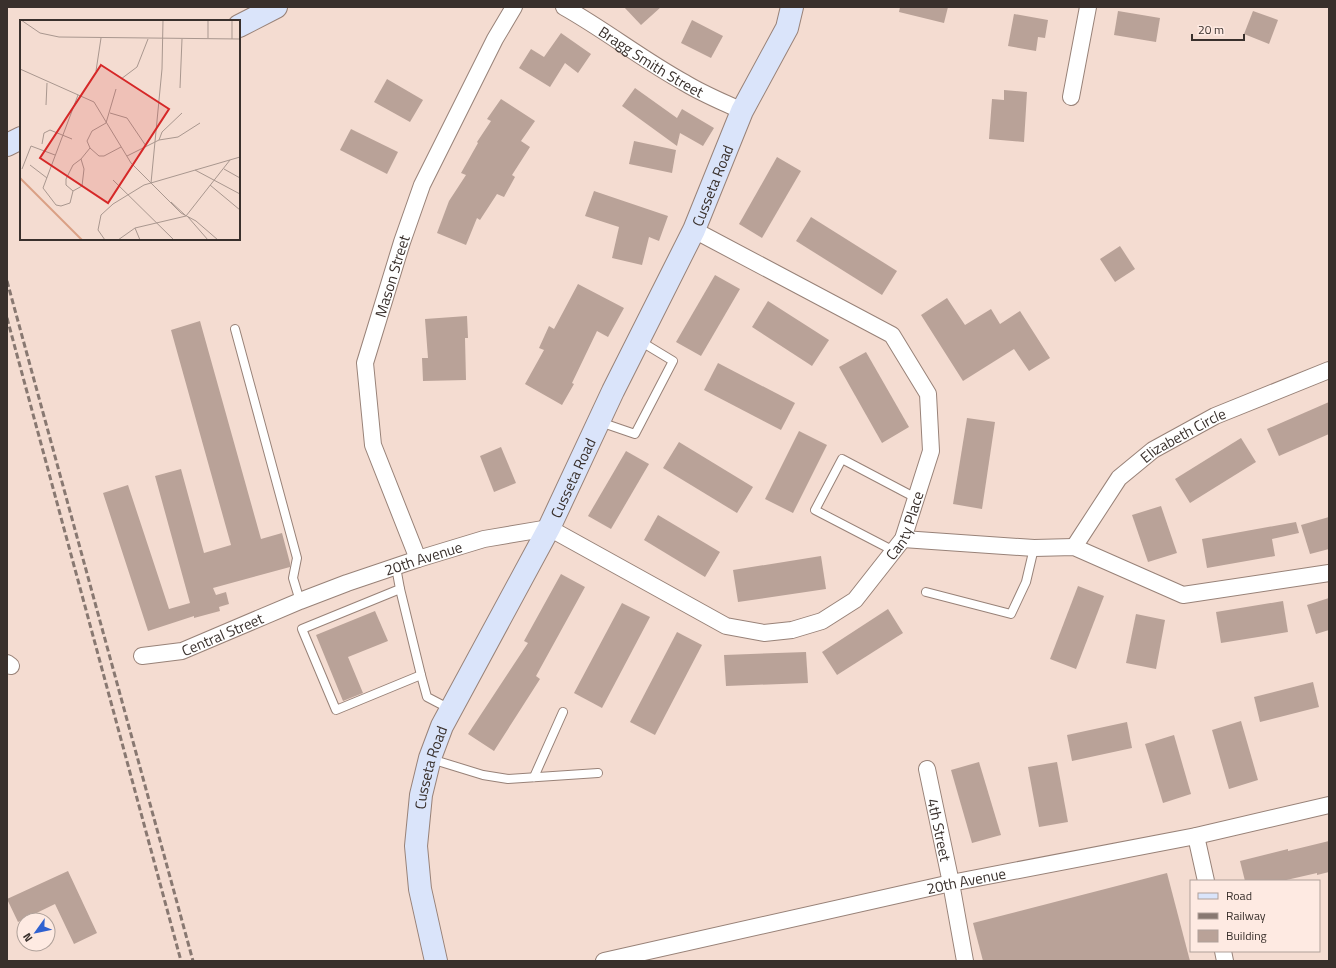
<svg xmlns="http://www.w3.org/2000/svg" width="1336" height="968" viewBox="0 0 1336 968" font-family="'Titillium Web',sans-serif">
<rect width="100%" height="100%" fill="#f4dcd1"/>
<g fill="#b9a298">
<path d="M 624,7 L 661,7 L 641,25 Z"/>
<path d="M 900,7 L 948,7 L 944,23 L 899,12 Z"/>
<path d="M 1118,11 L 1160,18 L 1156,42 L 1114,35 Z"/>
<path d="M 1253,11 L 1278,20 L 1269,44 L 1244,34 Z"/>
<path d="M 1014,14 L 1048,20 L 1045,38 L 1038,37 L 1036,51 L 1008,46 Z"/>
<path d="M 692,20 L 723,36 L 711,58 L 681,43 Z"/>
<path d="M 561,33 L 591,54 L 578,73 L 565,63 L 550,87 L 519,68 L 531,49 L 544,57 Z"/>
<path d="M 387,79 L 423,100 L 410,122 L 374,102 Z"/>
<path d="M 635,88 L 677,118 L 682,109 L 714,128 L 703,146 L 680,133 L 677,146 L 622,106 Z"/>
<path d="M 1004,90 L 1027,92 L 1024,142 L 989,139 L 992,99 L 1004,100 Z"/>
<path d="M 501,99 L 535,121 L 521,141 L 530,147 L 512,175 L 515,177 L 504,197 L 497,194 L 480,220 L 477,218 L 466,245 L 437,233 L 449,201 L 466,175 L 461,173 L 478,143 L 477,142 L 491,121 L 487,119 Z"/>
<path d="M 351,129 L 398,152 L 387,174 L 340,150 Z"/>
<path d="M 634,141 L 676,150 L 672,173 L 629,164 Z"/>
<path d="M 777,157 L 801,171 L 762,238 L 739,224 Z"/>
<path d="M 594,191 L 668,216 L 659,241 L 649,237 L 642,265 L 612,258 L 619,227 L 585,216 Z"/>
<path d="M 811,217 L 897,271 L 882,295 L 796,241 Z"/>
<path d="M 1120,246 L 1135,269 L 1115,282 L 1100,259 Z"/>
<path d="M 715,275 L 740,289 L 701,356 L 676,342 Z"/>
<path d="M 578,284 L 624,308 L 608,337 L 597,331 L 572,383 L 574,384 L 562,405 L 525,384 L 544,350 L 539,348 L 549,326 L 554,329 Z"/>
<path d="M 947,298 L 965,325 L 991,309 L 1000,324 L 1020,311 L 1050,358 L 1029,371 L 1014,349 L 963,381 L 921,315 Z"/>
<path d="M 768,301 L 829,340 L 812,366 L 752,327 Z"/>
<path d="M 467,316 L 468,338 L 465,338 L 466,380 L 423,381 L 422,358 L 428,358 L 425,319 Z"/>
<path d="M 200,321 L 261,539 L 282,533 L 290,563 L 290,567 L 213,588 L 216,595 L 226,592 L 229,604 L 219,607 L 220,611 L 194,618 L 194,616 L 148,631 L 103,493 L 128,485 L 169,609 L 190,603 L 155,476 L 181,469 L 204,553 L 231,545 L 171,330 Z"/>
<path d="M 866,352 L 909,427 L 882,443 L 839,367 Z"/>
<path d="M 718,363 L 795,403 L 781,430 L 704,390 Z"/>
<path d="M 1329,402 L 1329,434 L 1279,456 L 1267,429 Z"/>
<path d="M 967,418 L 995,422 L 982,509 L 953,504 Z"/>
<path d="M 799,431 L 827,445 L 793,513 L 765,499 Z"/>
<path d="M 1241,438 L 1256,462 L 1190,503 L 1175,479 Z"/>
<path d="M 679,442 L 753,487 L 737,513 L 663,468 Z"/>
<path d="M 501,447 L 516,483 L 494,492 L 480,456 Z"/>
<path d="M 626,451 L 649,464 L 611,529 L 588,516 Z"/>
<path d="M 1161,506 L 1177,553 L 1148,562 L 1132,515 Z"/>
<path d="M 658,515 L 720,552 L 705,577 L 644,540 Z"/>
<path d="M 1329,517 L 1329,549 L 1310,554 L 1301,525 Z"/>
<path d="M 1296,522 L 1299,533 L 1272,539 L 1275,556 L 1207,568 L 1202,539 Z"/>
<path d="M 821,556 L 826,589 L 738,602 L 733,570 Z"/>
<path d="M 561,574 L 585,587 L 536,676 L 540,679 L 494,751 L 468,734 L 528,643 L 524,641 Z"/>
<path d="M 1078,586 L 1104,596 L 1076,669 L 1050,659 Z"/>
<path d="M 1329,598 L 1329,630 L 1316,634 L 1307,605 Z"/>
<path d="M 1283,601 L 1288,632 L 1221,643 L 1216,612 Z"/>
<path d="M 622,603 L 650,617 L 602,708 L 574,693 Z"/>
<path d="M 888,609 L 903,633 L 837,675 L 822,652 Z"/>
<path d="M 375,611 L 388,641 L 348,657 L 363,693 L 343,701 L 316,635 Z"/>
<path d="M 1136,614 L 1165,620 L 1156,669 L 1126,663 Z"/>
<path d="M 677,632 L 702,645 L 655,735 L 630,722 Z"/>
<path d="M 806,652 L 808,683 L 726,686 L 724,655 Z"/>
<path d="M 1313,682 L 1319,707 L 1260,722 L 1254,697 Z"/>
<path d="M 1241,721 L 1258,780 L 1229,789 L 1212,730 Z"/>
<path d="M 1127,722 L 1132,748 L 1072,761 L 1067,735 Z"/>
<path d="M 1174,735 L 1191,794 L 1163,803 L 1145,744 Z"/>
<path d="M 979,762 L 1001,835 L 972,843 L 951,770 Z"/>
<path d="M 1057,762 L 1068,822 L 1039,827 L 1028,767 Z"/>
<path d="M 1329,841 L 1329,872 L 1317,875 L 1317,873 L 1282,881 L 1245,881 L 1240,861 L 1288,849 L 1288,851 Z"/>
<path d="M 68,871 L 97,933 L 74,944 L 55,904 L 18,922 L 7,899 Z"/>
<path d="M 1167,873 L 1190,961 L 983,961 L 973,923 Z"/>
</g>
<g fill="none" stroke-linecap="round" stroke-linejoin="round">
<g stroke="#988278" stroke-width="10">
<g id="lane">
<path d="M 235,329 L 297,558 L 293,578 L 300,601"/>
<path d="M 600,422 L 635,434 L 673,361 L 640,341"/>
<path d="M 894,551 L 815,510 L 842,459 L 916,498"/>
<path d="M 396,567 L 400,589 L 302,629 L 336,710 L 421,675 L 427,697 L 450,709"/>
<path d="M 400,589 L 421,675"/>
<path d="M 926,592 L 1011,614 L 1026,582 L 1034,548"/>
<path d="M 431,759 L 483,775 L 508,779 L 598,773"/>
<path d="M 534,777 L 563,712"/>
</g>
</g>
<g stroke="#988278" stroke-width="18">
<g id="street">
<path id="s1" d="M 564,7 C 605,30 643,60 685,83 C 703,94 723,102 742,111"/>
<path d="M 1071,97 L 1088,7"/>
<path d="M 903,539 L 1034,548 L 1074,547 L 1183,595 L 1329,573"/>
<path id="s2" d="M 1074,547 L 1119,478 L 1153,450 L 1215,416 L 1329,370"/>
<path id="s3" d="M 418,559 L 373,445 L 365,363 L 402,242 L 422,185 L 495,39 L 514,7"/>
<path id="s4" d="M 142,656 L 182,651 L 300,601 L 347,583 L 418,559 L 484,539 L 549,528 L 726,626 L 764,633 L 792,630 L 822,621 L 855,600 L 903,539 L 931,451 L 928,394 L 892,335 L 694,230"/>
<path d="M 7,663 L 11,666"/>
<path id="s5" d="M 927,769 L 951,883 L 965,961"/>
<path d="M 1196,836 L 1206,881"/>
<path d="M 1223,951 L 1225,961"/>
<path id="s6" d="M 604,961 L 951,883 L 1196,836 L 1329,805"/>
</g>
</g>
<g stroke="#988278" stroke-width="24">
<g id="secondary">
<path d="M 239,26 L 276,7"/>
<path d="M 7,145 L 21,138"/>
<path id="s7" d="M 436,961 L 420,889 L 416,846 L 421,795 L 430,758 L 442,726 L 549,528 L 613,391 L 694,230 L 742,111 L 787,28 L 792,7"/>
</g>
</g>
<use href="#lane" stroke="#fff" stroke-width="8"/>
<use href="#street" stroke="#fff" stroke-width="16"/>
<use href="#secondary" stroke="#dae4fa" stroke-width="22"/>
<g stroke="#887871" stroke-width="3" stroke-dasharray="6 3" stroke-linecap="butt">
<path d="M 7,281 L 193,961"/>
<path d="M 7,318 L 181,961"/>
</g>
</g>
<g text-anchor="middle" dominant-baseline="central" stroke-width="3.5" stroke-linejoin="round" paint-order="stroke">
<g font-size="15" fill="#39302c" stroke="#feeae2">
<text stroke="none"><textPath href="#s1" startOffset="103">Bragg Smith Street</textPath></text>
<text stroke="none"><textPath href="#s7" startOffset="845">Cusseta Road</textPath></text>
<text stroke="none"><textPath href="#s3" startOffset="296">Mason Street</textPath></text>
<text stroke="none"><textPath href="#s2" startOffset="160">Elizabeth Circle</textPath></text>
<text stroke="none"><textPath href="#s7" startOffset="521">Cusseta Road</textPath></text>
<text stroke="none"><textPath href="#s4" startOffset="859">Canty Place</textPath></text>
<text stroke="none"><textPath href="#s4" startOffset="299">20th Avenue</textPath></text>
<text stroke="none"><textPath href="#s4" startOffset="84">Central Street</textPath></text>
<text stroke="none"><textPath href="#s7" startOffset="197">Cusseta Road</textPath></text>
<text stroke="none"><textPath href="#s5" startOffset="62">4th Street</textPath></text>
<text stroke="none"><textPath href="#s6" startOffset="371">20th Avenue</textPath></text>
</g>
</g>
<g transform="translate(20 20)">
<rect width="220" height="220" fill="#f4dcd1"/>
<path fill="none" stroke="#daa085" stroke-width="2" d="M 0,158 L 62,220"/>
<path fill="none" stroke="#a9978f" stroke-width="1" d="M 1,0 L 20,13 L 39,17 L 220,19M 188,18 L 188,0M 212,19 L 212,0M 0,49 L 74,82 L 111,143 L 161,193 L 176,201 L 198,220M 76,51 L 81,18M 101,59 L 117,47 L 128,19M 160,68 L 162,19M 96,69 L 86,103 L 72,111 L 67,121 L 70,128 L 79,136 L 84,136 L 101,127M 26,85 L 27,63M 90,93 L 107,98 L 126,126M 139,120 L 142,112 L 162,93M 22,124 L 24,113 L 30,110 L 52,119M 107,136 L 139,120 L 158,117 L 180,103M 61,139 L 64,149 L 62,166 L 53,171 L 46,165 L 46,159 L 53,145 L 61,139 L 70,128M 10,145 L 27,158M 2,149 L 11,126 L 35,135M 204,149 L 220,158M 175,150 L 220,174M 93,160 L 154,220M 131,163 L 142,49 L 143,0M 190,165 L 220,190M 53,171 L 50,183 L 41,186 L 36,185 L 23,168 L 58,75M 151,182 L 165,195M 168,197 L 188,220M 115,208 L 120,220M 85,220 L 78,210 L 81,195 L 93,184 L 124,165 L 220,137M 98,220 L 115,208 L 166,196 L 210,140"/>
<path fill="#d62828" fill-opacity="0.15" stroke="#d62828" stroke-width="2" d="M 81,45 L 149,89 L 88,183 L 20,138 Z"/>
<rect width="220" height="220" fill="none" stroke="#39302c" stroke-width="2"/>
</g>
<rect width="1336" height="968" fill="none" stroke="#39302c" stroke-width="16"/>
<rect x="1190" y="880" width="130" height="72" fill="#feeae2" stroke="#afa099"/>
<rect x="1198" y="893" width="20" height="6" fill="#dae4fa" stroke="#afa099"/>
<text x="1226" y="900" font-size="12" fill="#39302c">Road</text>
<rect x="1198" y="913" width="20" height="6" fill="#887871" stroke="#afa099"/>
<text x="1226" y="920" font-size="12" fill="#39302c">Railway</text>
<rect x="1198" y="930" width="20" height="12" fill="#b9a298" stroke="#afa099"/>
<text x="1226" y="940" font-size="12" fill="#39302c">Building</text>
<g transform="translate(36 932) rotate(237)"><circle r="19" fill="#feeae2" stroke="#afa099"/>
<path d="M0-3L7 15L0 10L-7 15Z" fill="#3061d0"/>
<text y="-6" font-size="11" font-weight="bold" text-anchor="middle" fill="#39302c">N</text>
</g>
<path d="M1192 34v6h52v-6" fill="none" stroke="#39302c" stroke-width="2"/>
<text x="1198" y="34" font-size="12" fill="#39302c" stroke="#feeae2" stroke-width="3" paint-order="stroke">20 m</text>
</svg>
